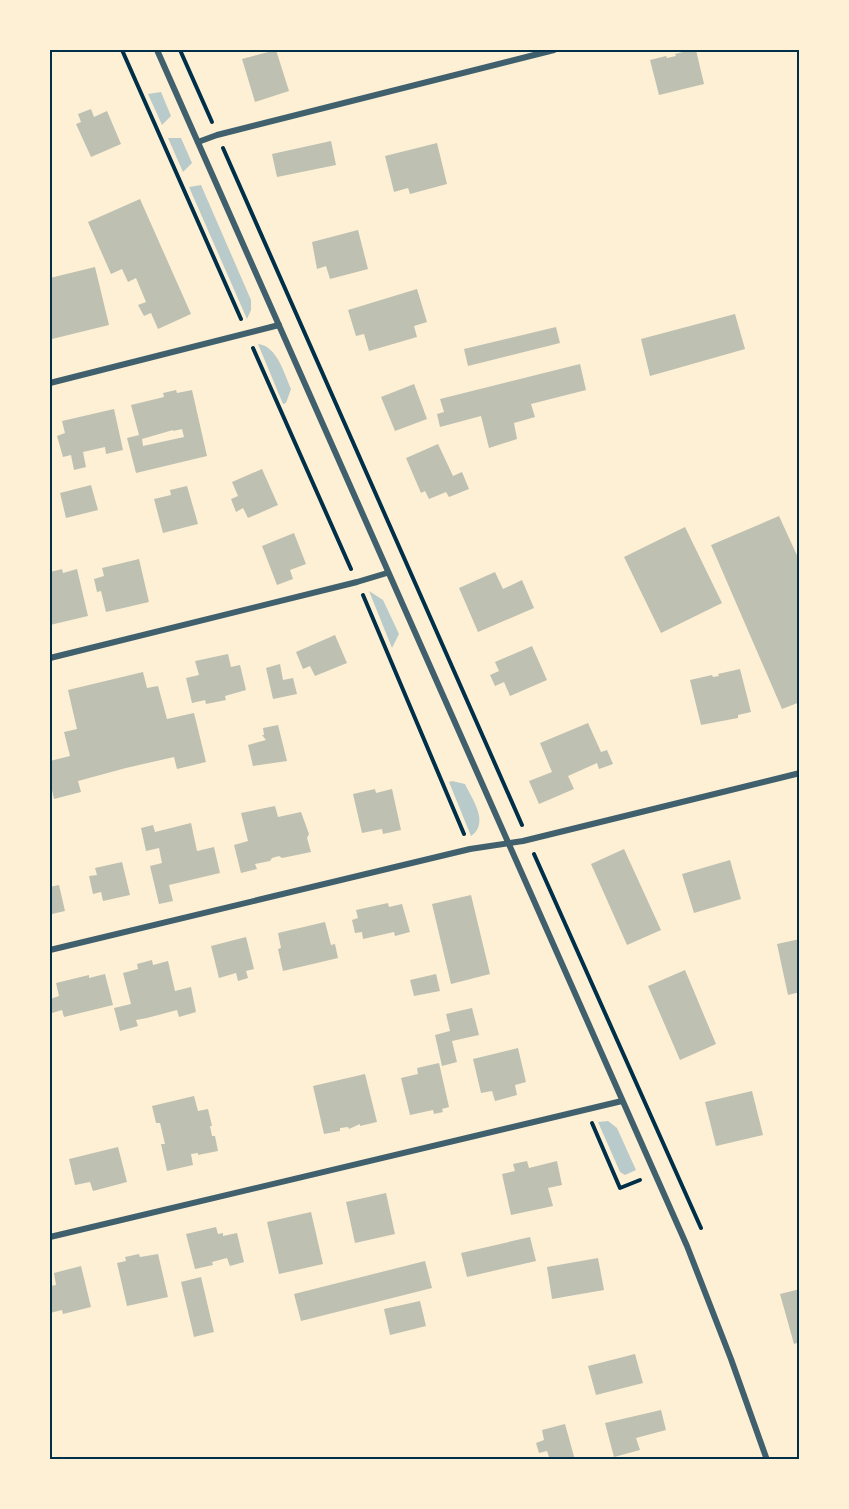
<svg xmlns="http://www.w3.org/2000/svg" width="849" height="1509" viewBox="0 0 849 1509" font-family="'Crimson Pro',serif">
<rect width="100%" height="100%" fill="#fdf0d5"/>
<g fill="#b9caca">
<path d="M 161,92 L 171,116 L 162,125 L 148,94 Z"/>
<path d="M 168,138 L 181,138 L 192,163 L 183,172 Z"/>
<path d="M 201,185 L 251,300 L 251,310 L 247,319 L 189,187 Z"/>
<path d="M 258,344 C 277,346 284,373 291,389 L 286,403 L 283,404 Z"/>
<path d="M 369,591 L 383,600 L 399,634 L 392,648 Z"/>
<path d="M 452,781 L 465,784 C 472,799 490,823 471,836 L 449,782 Z"/>
<path d="M 608,1121 L 617,1128 L 636,1170 L 625,1175 L 620,1172 L 598,1122 Z"/>
</g>
<g fill="#bec0b2" fill-rule="evenodd">
<path d="M 276,50 L 289,91 L 255,102 L 242,59 Z"/>
<path d="M 691,50 L 696,50 L 704,84 L 659,95 L 650,60 L 666,56 L 667,58 L 676,56 L 675,54 Z"/>
<path d="M 91,109 L 94,117 L 107,111 L 121,144 L 91,157 L 76,124 L 81,122 L 78,114 Z"/>
<path d="M 331,141 L 336,165 L 277,177 L 272,154 Z"/>
<path d="M 437,143 L 447,184 L 410,194 L 408,188 L 394,192 L 385,156 Z"/>
<path d="M 140,199 L 191,314 L 158,329 L 151,313 L 144,316 L 138,305 L 146,302 L 136,278 L 128,282 L 122,269 L 111,274 L 88,222 Z"/>
<path d="M 358,230 L 368,269 L 330,279 L 326,266 L 317,269 L 312,242 Z"/>
<path d="M 95,267 L 109,325 L 52,339 L 50,327 L 50,278 Z"/>
<path d="M 417,289 L 427,322 L 414,326 L 417,337 L 369,351 L 364,334 L 356,336 L 348,310 Z"/>
<path d="M 735,314 L 745,349 L 650,376 L 641,339 Z"/>
<path d="M 556,327 L 560,343 L 468,366 L 464,349 Z"/>
<path d="M 580,364 L 586,390 L 531,404 L 535,417 L 514,423 L 517,439 L 489,448 L 481,416 L 440,427 L 437,414 L 444,412 L 440,399 Z"/>
<path d="M 414,384 L 427,419 L 395,431 L 381,397 Z"/>
<path d="M 176,390 L 177,393 L 192,390 L 207,456 L 136,473 L 127,438 L 139,435 L 131,405 L 164,397 L 163,393 ZM 182,429 L 184,437 L 143,446 L 142,439 L 173,430 L 173,431 Z"/>
<path d="M 114,409 L 123,450 L 106,454 L 105,447 L 83,452 L 86,467 L 74,470 L 71,455 L 63,457 L 57,436 L 65,433 L 62,421 Z"/>
<path d="M 438,444 L 453,476 L 462,472 L 469,489 L 449,497 L 446,492 L 429,499 L 425,491 L 421,493 L 406,458 Z"/>
<path d="M 262,469 L 278,505 L 248,518 L 243,508 L 236,512 L 231,499 L 238,496 L 232,482 Z"/>
<path d="M 91,485 L 98,510 L 66,518 L 60,493 Z"/>
<path d="M 187,486 L 198,524 L 163,533 L 154,499 L 171,495 L 170,490 Z"/>
<path d="M 779,516 L 800,562 L 800,702 L 782,709 L 711,545 Z"/>
<path d="M 685,527 L 722,603 L 661,633 L 624,557 Z"/>
<path d="M 294,533 L 306,564 L 290,570 L 293,579 L 277,585 L 262,546 Z"/>
<path d="M 139,559 L 149,602 L 106,612 L 101,591 L 97,592 L 94,579 L 104,576 L 102,568 Z"/>
<path d="M 62,569 L 63,573 L 77,569 L 88,616 L 50,625 L 50,572 Z"/>
<path d="M 495,572 L 503,589 L 522,580 L 534,608 L 478,632 L 459,588 Z"/>
<path d="M 335,635 L 347,663 L 315,676 L 310,666 L 303,669 L 296,652 Z"/>
<path d="M 532,646 L 547,680 L 510,696 L 504,682 L 495,686 L 490,675 L 499,671 L 495,662 Z"/>
<path d="M 228,654 L 231,667 L 240,665 L 246,690 L 225,696 L 226,700 L 206,704 L 205,700 L 192,703 L 186,678 L 199,675 L 195,661 Z"/>
<path d="M 280,664 L 283,680 L 293,678 L 297,694 L 273,699 L 266,668 Z"/>
<path d="M 740,669 L 751,712 L 738,715 L 738,718 L 701,725 L 690,680 L 712,675 L 713,677 L 719,676 L 718,674 Z"/>
<path d="M 143,672 L 147,688 L 158,686 L 167,719 L 194,713 L 206,762 L 177,769 L 174,757 L 126,768 L 78,781 L 81,792 L 54,799 L 50,781 L 50,761 L 70,756 L 64,732 L 77,729 L 68,690 Z"/>
<path d="M 588,723 L 601,752 L 607,750 L 613,764 L 599,769 L 597,763 L 568,776 L 574,789 L 539,804 L 529,781 L 552,772 L 540,743 Z"/>
<path d="M 278,725 L 287,761 L 253,766 L 248,745 L 266,740 L 262,735 L 264,735 L 263,728 Z"/>
<path d="M 375,789 L 376,793 L 392,789 L 401,830 L 383,834 L 382,829 L 362,833 L 353,794 Z"/>
<path d="M 275,806 L 278,817 L 301,812 L 309,834 L 307,838 L 311,852 L 282,858 L 279,856 L 272,858 L 270,861 L 255,864 L 257,869 L 241,873 L 234,845 L 248,841 L 241,813 Z"/>
<path d="M 191,823 L 197,851 L 214,847 L 220,873 L 169,885 L 173,901 L 159,904 L 150,866 L 162,863 L 159,848 L 146,851 L 141,828 L 153,825 L 155,832 Z"/>
<path d="M 624,849 L 661,930 L 627,945 L 591,864 Z"/>
<path d="M 730,860 L 741,899 L 694,913 L 682,874 Z"/>
<path d="M 122,862 L 130,895 L 103,901 L 101,892 L 93,894 L 89,876 L 97,875 L 95,868 Z"/>
<path d="M 59,885 L 65,911 L 52,914 L 50,887 Z"/>
<path d="M 471,895 L 490,974 L 451,984 L 432,904 Z"/>
<path d="M 388,903 L 389,907 L 402,904 L 410,932 L 395,936 L 394,932 L 363,939 L 362,932 L 355,933 L 352,920 L 358,918 L 356,910 Z"/>
<path d="M 325,922 L 331,945 L 335,944 L 338,958 L 283,971 L 278,949 L 281,948 L 278,933 Z"/>
<path d="M 246,937 L 254,969 L 246,971 L 248,978 L 238,981 L 236,973 L 219,978 L 211,946 Z"/>
<path d="M 800,939 L 800,992 L 788,995 L 777,944 Z"/>
<path d="M 152,960 L 153,965 L 168,961 L 175,991 L 191,987 L 196,1012 L 179,1017 L 177,1010 L 147,1018 L 136,1020 L 138,1026 L 120,1031 L 114,1008 L 131,1004 L 123,973 L 138,969 L 137,964 Z"/>
<path d="M 685,970 L 716,1044 L 680,1060 L 648,986 Z"/>
<path d="M 105,974 L 113,1005 L 64,1017 L 62,1010 L 52,1013 L 50,999 L 59,996 L 56,983 L 89,975 L 89,978 Z"/>
<path d="M 436,974 L 440,991 L 414,996 L 410,980 Z"/>
<path d="M 472,1008 L 479,1035 L 452,1041 L 457,1062 L 442,1066 L 435,1035 L 450,1031 L 446,1014 Z"/>
<path d="M 518,1048 L 526,1082 L 515,1085 L 517,1095 L 495,1101 L 492,1091 L 481,1093 L 473,1059 Z"/>
<path d="M 439,1063 L 449,1107 L 442,1109 L 443,1112 L 434,1114 L 433,1110 L 410,1115 L 401,1078 L 418,1074 L 417,1068 Z"/>
<path d="M 365,1074 L 377,1122 L 360,1126 L 360,1124 L 349,1129 L 348,1127 L 340,1128 L 340,1131 L 324,1134 L 313,1086 Z"/>
<path d="M 752,1091 L 763,1135 L 716,1146 L 705,1102 Z"/>
<path d="M 194,1096 L 198,1111 L 208,1109 L 212,1126 L 210,1126 L 212,1136 L 215,1136 L 218,1151 L 198,1155 L 198,1153 L 191,1154 L 193,1165 L 167,1171 L 161,1144 L 165,1144 L 160,1123 L 156,1123 L 152,1106 Z"/>
<path d="M 118,1147 L 127,1182 L 93,1191 L 90,1182 L 75,1185 L 69,1159 Z"/>
<path d="M 527,1161 L 529,1168 L 557,1161 L 562,1185 L 548,1188 L 553,1206 L 511,1215 L 502,1174 L 515,1171 L 513,1164 Z"/>
<path d="M 386,1193 L 395,1234 L 355,1243 L 346,1202 Z"/>
<path d="M 311,1212 L 323,1264 L 279,1274 L 267,1222 Z"/>
<path d="M 216,1227 L 218,1234 L 223,1233 L 223,1236 L 237,1233 L 244,1262 L 230,1266 L 227,1258 L 212,1262 L 213,1265 L 195,1269 L 186,1234 Z"/>
<path d="M 530,1237 L 536,1261 L 467,1277 L 461,1253 Z"/>
<path d="M 139,1254 L 140,1257 L 158,1254 L 168,1297 L 127,1306 L 117,1263 L 126,1261 L 125,1257 Z"/>
<path d="M 598,1258 L 604,1290 L 552,1299 L 547,1267 Z"/>
<path d="M 425,1261 L 432,1288 L 301,1321 L 294,1294 Z"/>
<path d="M 81,1266 L 91,1307 L 63,1314 L 62,1310 L 50,1313 L 50,1286 L 56,1285 L 54,1273 Z"/>
<path d="M 201,1277 L 214,1332 L 194,1337 L 181,1282 Z"/>
<path d="M 800,1289 L 800,1342 L 794,1344 L 780,1294 Z"/>
<path d="M 420,1301 L 426,1326 L 390,1335 L 384,1309 Z"/>
<path d="M 635,1354 L 643,1383 L 596,1395 L 588,1366 Z"/>
<path d="M 661,1410 L 666,1430 L 636,1438 L 640,1450 L 614,1457 L 605,1423 Z"/>
<path d="M 565,1424 L 575,1460 L 550,1460 L 547,1451 L 539,1453 L 536,1443 L 544,1440 L 542,1430 Z"/>
</g>
<g fill="none" stroke-linecap="round" stroke-linejoin="round">
<g stroke="#003049" stroke-width="4">
<path d="M 122,50 L 241,319"/>
<path d="M 180,50 L 212,122"/>
<path d="M 223,148 L 522,825"/>
<path d="M 253,348 L 351,569"/>
<path d="M 363,595 L 464,834"/>
<path d="M 534,854 L 701,1228"/>
<path d="M 592,1123 L 620,1188 L 640,1180"/>
</g>
<g stroke="#3f606c" stroke-width="6">
<path d="M 157,50 L 687,1246 L 731,1359 L 767,1460"/>
<path d="M 198,142 L 217,135 L 554,50"/>
<path d="M 50,383 L 279,325"/>
<path d="M 50,658 L 357,582 L 387,573"/>
<path d="M 50,950 L 470,849 L 523,841 L 800,773"/>
<path d="M 50,1237 L 622,1101"/>
</g>
</g>
<rect width="849" height="1509" fill="none" stroke="#fdf0d5" stroke-width="102"/>
<rect x="51" y="51" width="747" height="1407" fill="none" stroke="#003049" stroke-width="2"/>
</svg>
